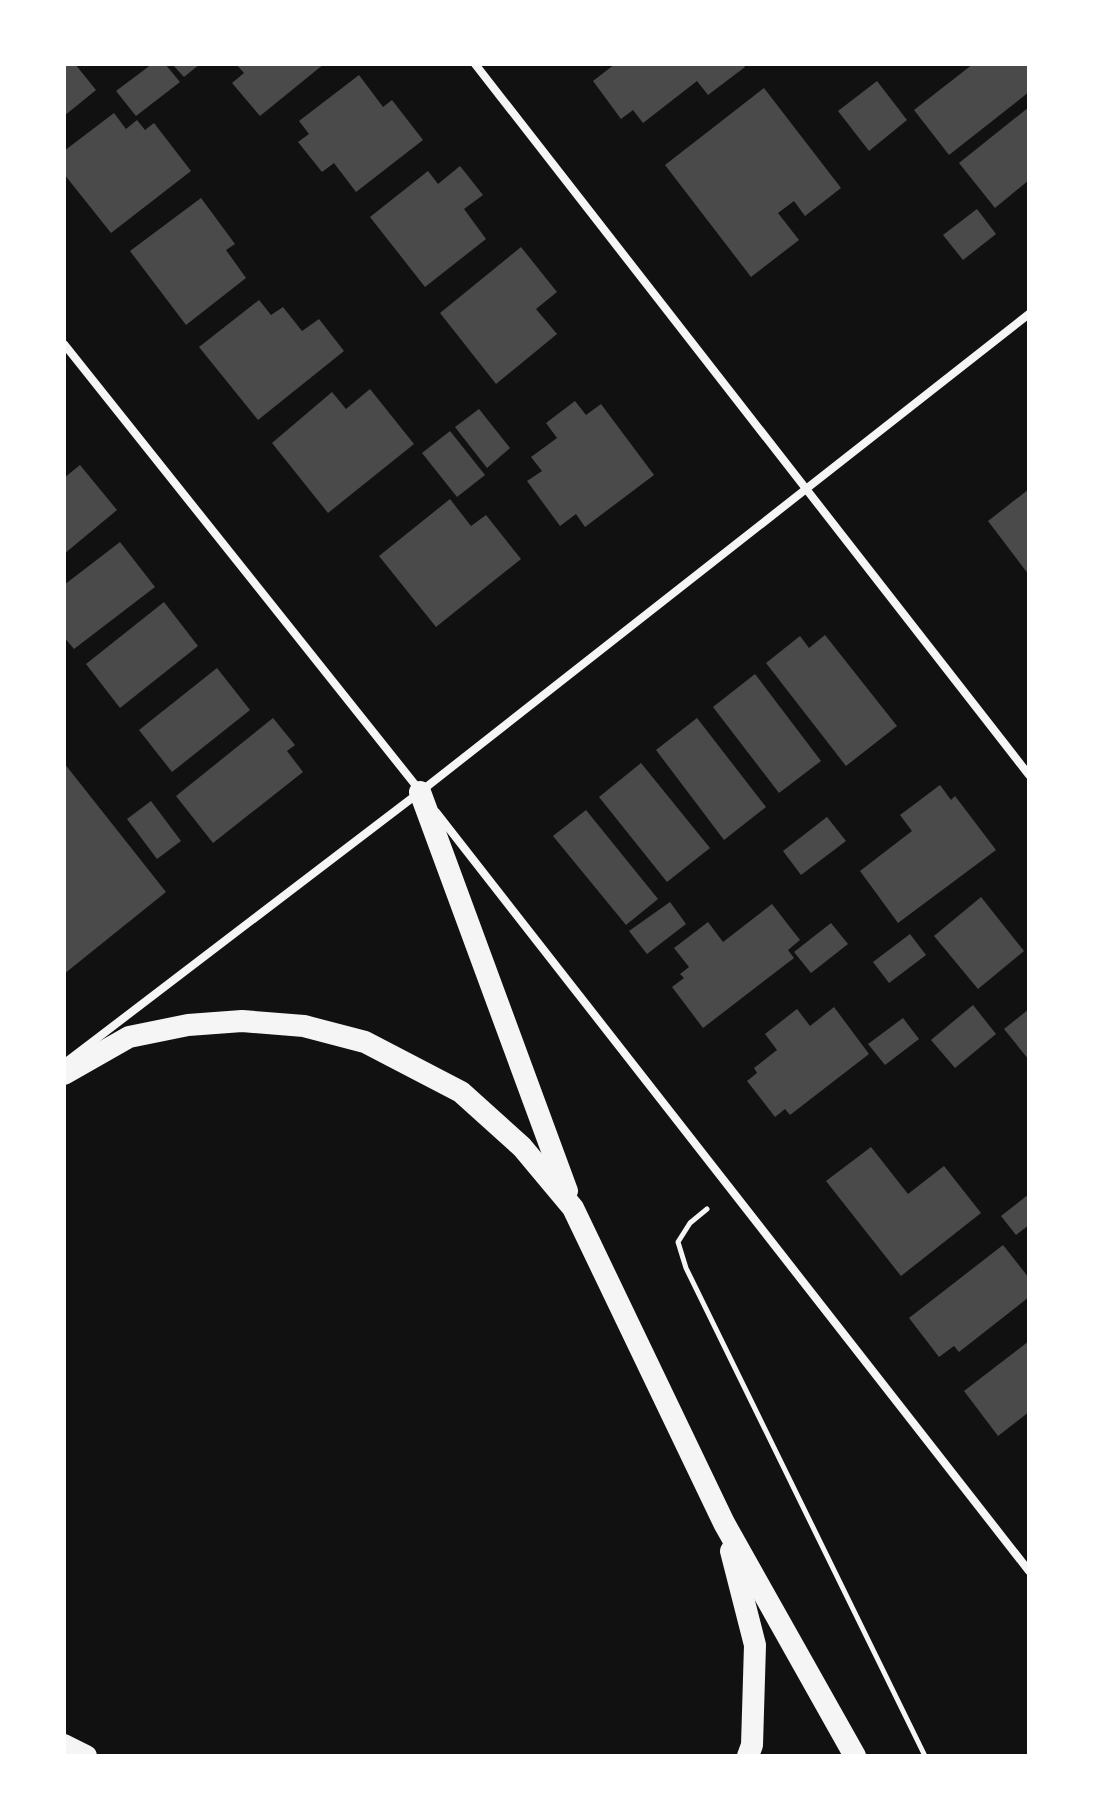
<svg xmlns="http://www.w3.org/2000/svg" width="1093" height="1820" viewBox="0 0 1093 1820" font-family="Cabin,sans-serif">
<rect width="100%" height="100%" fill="#111"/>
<g fill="#4a4a4a">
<path d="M 64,64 L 75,64 L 96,90 L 64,116 Z"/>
<path d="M 152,64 L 165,64 L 180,82 L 136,116 L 116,91 Z"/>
<path d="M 172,64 L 200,64 L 184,77 Z"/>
<path d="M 236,64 L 324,64 L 260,116 L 232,83 L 244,73 Z"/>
<path d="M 615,64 L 743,64 L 745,67 L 708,95 L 697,81 L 643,123 L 633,110 L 621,119 L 593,81 Z"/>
<path d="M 973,64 L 1029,64 L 1029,92 L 949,155 L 914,110 Z"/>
<path d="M 359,75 L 383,107 L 392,100 L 423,140 L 356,192 L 334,163 L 322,172 L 298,142 L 309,134 L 299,121 Z"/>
<path d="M 877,81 L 907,120 L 869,151 L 838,111 Z"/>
<path d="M 764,88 L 841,188 L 805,216 L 794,201 L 778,213 L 799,240 L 751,277 L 665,165 Z"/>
<path d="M 1029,107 L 1029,180 L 995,208 L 959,163 Z"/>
<path d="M 114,113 L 126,129 L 137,120 L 145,130 L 154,123 L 191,171 L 111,233 L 64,174 L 64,151 Z"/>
<path d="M 460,166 L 483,195 L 464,209 L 486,239 L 425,287 L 370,217 L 428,171 L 438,184 Z"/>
<path d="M 201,198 L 235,244 L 226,250 L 246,278 L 186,325 L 130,251 Z"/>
<path d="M 977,209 L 996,234 L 963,260 L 943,235 Z"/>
<path d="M 521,247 L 557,292 L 536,309 L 557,334 L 496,384 L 440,313 Z"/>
<path d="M 259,300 L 271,315 L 283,307 L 302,331 L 319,319 L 344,351 L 258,420 L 199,347 Z"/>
<path d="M 370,389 L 414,444 L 328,513 L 272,443 L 332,392 L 346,409 Z"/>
<path d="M 575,401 L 586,415 L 601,404 L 654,475 L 585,527 L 576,514 L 560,526 L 527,481 L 542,471 L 531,457 L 557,438 L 546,423 Z"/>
<path d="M 479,409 L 510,448 L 487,468 L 455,427 Z"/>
<path d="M 450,431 L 485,475 L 457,497 L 422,453 Z"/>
<path d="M 80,465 L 117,510 L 64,554 L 64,478 Z"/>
<path d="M 1029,489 L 1029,575 L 988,521 Z"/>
<path d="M 450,499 L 471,526 L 486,515 L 521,559 L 436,627 L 379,556 Z"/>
<path d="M 120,542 L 155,587 L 74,649 L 64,637 L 64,585 Z"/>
<path d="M 164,602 L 198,646 L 120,708 L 86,664 Z"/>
<path d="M 825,635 L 897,726 L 846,766 L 766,663 L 800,636 L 809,648 Z"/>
<path d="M 217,668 L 250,710 L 172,772 L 139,730 Z"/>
<path d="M 755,674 L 821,761 L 779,793 L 713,707 Z"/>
<path d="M 273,718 L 295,745 L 287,751 L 303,772 L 213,843 L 176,796 Z"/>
<path d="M 697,718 L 766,807 L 724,840 L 656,750 Z"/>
<path d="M 64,763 L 166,892 L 64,974 Z"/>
<path d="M 641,763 L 710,848 L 667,882 L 599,797 Z"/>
<path d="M 940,785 L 951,800 L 955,796 L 996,850 L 898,923 L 860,871 L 912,831 L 900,815 Z"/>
<path d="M 151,801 L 181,841 L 157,859 L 127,819 Z"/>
<path d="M 586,810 L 658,899 L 626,925 L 553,836 Z"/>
<path d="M 827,817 L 846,841 L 801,875 L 783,851 Z"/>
<path d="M 981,897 L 1024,951 L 978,989 L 934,936 Z"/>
<path d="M 670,902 L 686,924 L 647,954 L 629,931 Z"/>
<path d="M 772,904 L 800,940 L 788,950 L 794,958 L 703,1028 L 672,987 L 684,978 L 680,974 L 689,967 L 674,948 L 708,922 L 723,942 Z"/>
<path d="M 831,923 L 848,944 L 811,973 L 794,952 Z"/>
<path d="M 910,934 L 926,955 L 889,983 L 873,962 Z"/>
<path d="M 973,1005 L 996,1034 L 955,1068 L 931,1040 Z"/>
<path d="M 834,1007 L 869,1054 L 790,1115 L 785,1109 L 775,1117 L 747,1081 L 757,1073 L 754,1068 L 777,1050 L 765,1034 L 797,1009 L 810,1026 Z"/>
<path d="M 1029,1009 L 1029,1060 L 1004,1029 Z"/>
<path d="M 903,1018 L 919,1039 L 885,1065 L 868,1044 Z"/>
<path d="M 871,1147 L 908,1194 L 944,1166 L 981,1213 L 901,1276 L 826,1181 Z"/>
<path d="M 1029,1194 L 1029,1225 L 1016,1235 L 1001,1216 Z"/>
<path d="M 1003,1245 L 1029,1278 L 1029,1297 L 959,1352 L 954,1346 L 939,1357 L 909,1318 Z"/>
<path d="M 1029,1341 L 1029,1412 L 998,1436 L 964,1391 Z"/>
</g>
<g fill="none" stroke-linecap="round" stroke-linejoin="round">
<path stroke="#f5f5f5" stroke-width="5" d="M 707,1209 L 690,1223 L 678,1242 L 686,1268 L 925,1756"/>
<g stroke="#f5f5f5" stroke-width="8">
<path d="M 475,64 L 1029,775"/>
<path d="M 64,344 L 421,792"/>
<path d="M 436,812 L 1029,1571"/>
<path d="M 66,1062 L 420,792 L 1029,314"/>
</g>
<g stroke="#f5f5f5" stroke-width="22">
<path d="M 420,792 L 567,1191"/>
<path d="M 64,1074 L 129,1037 L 188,1025 L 242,1021 L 304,1026 L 365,1042 L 461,1092 L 522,1147 L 573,1208 L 724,1523 L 855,1756"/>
<path d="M 731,1551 L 755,1645 L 752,1745 L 748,1756"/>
<path d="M 64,1745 L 86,1756"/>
</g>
</g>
<rect width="1093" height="1820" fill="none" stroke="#ffffff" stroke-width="132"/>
</svg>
